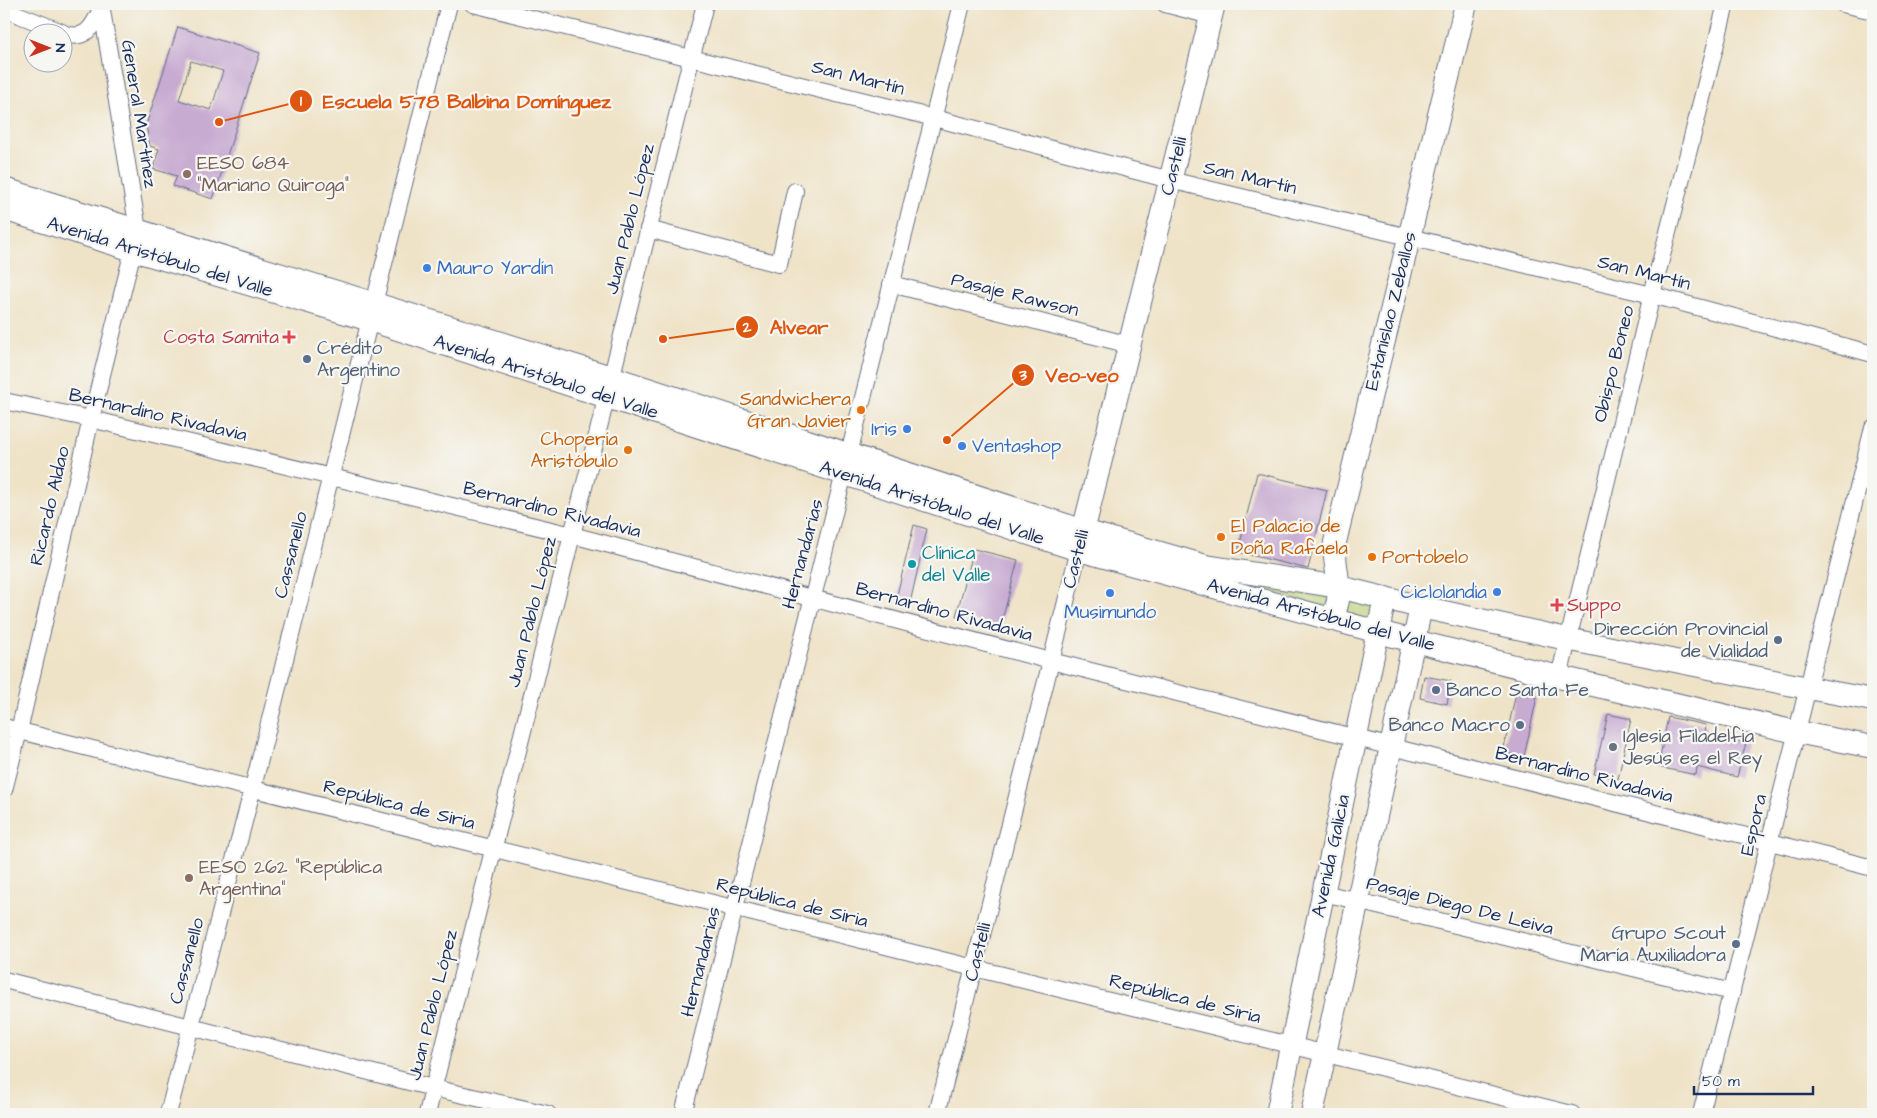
<svg xmlns="http://www.w3.org/2000/svg" width="1877" height="1118" viewBox="0 0 1877 1118" font-family="'Architects Daughter',sans-serif">
<rect width="100%" height="100%" fill="#f6f6f2"/>
<filter id="ink" filterUnits="userSpaceOnUse"><feTurbulence type="fractalNoise" baseFrequency=".02" numOctaves="2"/><feDisplacementMap in="SourceGraphic" scale="10" xChannelSelector="R" yChannelSelector="G"/><feConvolveMatrix kernelMatrix="1 2 1 2 8 2 1 2 1" color-interpolation-filters="sRGB"/></filter>
<filter id="wash" filterUnits="userSpaceOnUse"><feTurbulence type="fractalNoise" baseFrequency=".0096" numOctaves="4" result="noise"/><feDisplacementMap in="SourceGraphic" scale="20" xChannelSelector="R" yChannelSelector="G"/><feGaussianBlur stdDeviation="1.12" result="paint"/><feColorMatrix in="noise" values="0 0 0 0 0 0 0 0 0 0 0 0 0 0 0 0 0 1.4 0 .05"/><feComposite in="paint" operator="in"/></filter>
<g filter="url(#wash)">
<rect width="100%" height="100%" fill="#efe3c7"/>
<g fill="#b8cc70" stroke="#6a7e67">
<path d="M 1220,581 L 1329,591 L 1328,607 Z"/>
<path d="M 1347,595 L 1377,602 L 1372,623 L 1342,615 Z"/>
</g>
<g id="blocks">
<g fill="#c7abd1" fill-rule="evenodd">
<path d="M 178,27 L 260,53 L 213,199 L 173,186 L 177,176 L 153,169 L 159,149 L 150,146 L 146,125 ZM 191,61 L 223,71 L 211,110 L 179,100 Z"/>
<path d="M 1257,473 L 1327,490 L 1308,569 L 1238,552 Z"/>
<path d="M 914,525 L 927,529 L 910,603 L 896,599 Z"/>
<path d="M 974,549 L 1018,560 L 1000,628 L 956,616 Z"/>
<path d="M 1424,676 L 1451,681 L 1447,704 L 1420,698 Z"/>
<path d="M 1516,693 L 1537,697 L 1524,757 L 1503,752 Z"/>
<path d="M 1608,714 L 1631,719 L 1618,779 L 1594,774 Z"/>
<path d="M 1668,717 L 1706,725 L 1705,732 L 1746,743 L 1737,777 L 1697,767 L 1696,775 L 1658,767 Z"/>
</g>
</g>
</g>
<g filter="url(#ink)">
<use href="#blocks" fill-opacity="0" stroke="#656e83" stroke-width="1"/>
<g fill="none" stroke-linecap="round" stroke-linejoin="round">
<g stroke="#656e83" stroke-width="18">
<g id="street">
<path d="M 473,4 L 934,118 L 1170,180 L 1652,295 L 1873,354"/>
<path d="M 1165,4 L 1211,16"/>
<path d="M 1843,4 L 1873,11"/>
<path d="M 4,9 L 62,32"/>
<path d="M 62,33 C 85,42 93,27 101,9"/>
<path d="M 648,229 L 779,264 L 795,191"/>
<path d="M 891,284 L 1130,345"/>
<path d="M 4,401 L 91,419 L 572,535 L 1051,661 L 1873,868"/>
<path d="M 1559,677 L 1652,295 L 1726,4"/>
<path d="M 4,727 L 974,968 L 1572,1114"/>
<path d="M 4,790 L 19,731 L 91,419 L 138,230 L 101,4"/>
<path d="M 1324,893 L 1732,992"/>
<path d="M 4,980 L 433,1088 L 548,1114"/>
<path d="M 168,1114 L 253,787 L 449,4"/>
<path d="M 427,1114 L 705,4"/>
<path d="M 683,1114 L 962,4"/>
<path d="M 937,1114 L 1079,550"/>
<path d="M 1701,1114 L 1873,428"/>
</g>
</g>
<g stroke="#656e83" stroke-width="24">
<g id="secondary">
<path d="M 4,189 L 611,377 L 1084,531 L 1206,566 L 1339,587 L 1421,607 L 1567,639 L 1808,688 L 1873,700"/>
<path d="M 4,209 L 133,250 L 370,320 L 1079,550 L 1378,632 L 1559,677 L 1796,732 L 1873,747"/>
<path d="M 1080,544 L 1214,4"/>
<path d="M 1330,619 C 1348,595 1332,569 1335,542 L 1466,4"/>
<path d="M 1277,1114 L 1385,598"/>
<path d="M 1312,1114 L 1421,607"/>
</g>
</g>
<use href="#street" stroke="#fff" stroke-width="16"/>
<use href="#secondary" stroke="#fff" stroke-width="22"/>
</g>
</g>
<g fill="#8d6e63" stroke="#f6f6f2" stroke-width="2">
<circle cx="187" cy="174" r="5"/>
<circle cx="189" cy="878" r="5"/>
</g>
<g fill="#3f7fe0" stroke="#f6f6f2" stroke-width="2">
<circle cx="427" cy="268" r="5"/>
<circle cx="907" cy="429" r="5"/>
<circle cx="962" cy="446" r="5"/>
<circle cx="1497" cy="592" r="5"/>
<circle cx="1110" cy="593" r="5"/>
</g>
<g fill="#e0444e" stroke="#f6f6f2" stroke-width="2">
<path d="M286.5 329.5h5v5h5v5h-5v5h-5v-5h-5v-5h5z"/>
<path d="M1554.5 597.5h5v5h5v5h-5v5h-5v-5h-5v-5h5z"/>
</g>
<g fill="#5c6f8a" stroke="#f6f6f2" stroke-width="2">
<circle cx="307" cy="359" r="5"/>
<circle cx="1778" cy="640" r="5"/>
<circle cx="1436" cy="690" r="5"/>
<circle cx="1520" cy="725" r="5"/>
<circle cx="1736" cy="944" r="5"/>
</g>
<g fill="#e8710a" stroke="#f6f6f2" stroke-width="2">
<circle cx="861" cy="410" r="5"/>
<circle cx="628" cy="450" r="5"/>
<circle cx="1221" cy="537" r="5"/>
<circle cx="1372" cy="557" r="5"/>
</g>
<circle fill="#0f9aa8" stroke="#f6f6f2" stroke-width="2" cx="912" cy="564" r="5"/>
<circle fill="#6b7280" stroke="#f6f6f2" stroke-width="2" cx="1613" cy="747" r="5"/>
<g text-anchor="middle" dominant-baseline="central" stroke-width="4.5" stroke-linejoin="round" paint-order="stroke">
<g font-size="19" fill="#1b2f5e" stroke="#f6f6f2">
<text transform="translate(858 78) rotate(14)">San Martín</text>
<text transform="translate(139 114) rotate(81)">General Martínez</text>
<text transform="translate(1174 166) rotate(-76)">Castelli</text>
<text transform="translate(1250 178) rotate(13)">San Martín</text>
<text transform="translate(630 219) rotate(-76)">Juan Pablo López</text>
<text transform="translate(160 257) rotate(17)">Avenida Aristóbulo del Valle</text>
<text transform="translate(1644 273) rotate(14)">San Martín</text>
<text transform="translate(1015 295) rotate(14)">Pasaje Rawson</text>
<text transform="translate(1391 311) rotate(-76)">Estanislao Zeballos</text>
<text transform="translate(1614 364) rotate(-76)">Obispo Boneo</text>
<text transform="translate(546 377) rotate(18)">Avenida Aristóbulo del Valle</text>
<text transform="translate(158 415) rotate(13)">Bernardino Rivadavia</text>
<text transform="translate(932 503) rotate(18)">Avenida Aristóbulo del Valle</text>
<text transform="translate(50 506) rotate(-77)">Ricardo Aldao</text>
<text transform="translate(552 510) rotate(14)">Bernardino Rivadavia</text>
<text transform="translate(803 554) rotate(-75)">Hernandarias</text>
<text transform="translate(291 555) rotate(-76)">Cassanello</text>
<text transform="translate(1076 559) rotate(-76)">Castelli</text>
<text transform="translate(532 612) rotate(-76)">Juan Pablo López</text>
<text transform="translate(944 612) rotate(15)">Bernardino Rivadavia</text>
<text transform="translate(1321 615) rotate(15)">Avenida Aristóbulo del Valle</text>
<text transform="translate(1584 775) rotate(14)">Bernardino Rivadavia</text>
<text transform="translate(399 805) rotate(14)">República de Siria</text>
<text transform="translate(1754 825) rotate(-77)">Espora</text>
<text transform="translate(1331 856) rotate(-78)">Avenida Galicia</text>
<text transform="translate(792 903) rotate(14)">República de Siria</text>
<text transform="translate(1460 906) rotate(14)">Pasaje Diego De Leiva</text>
<text transform="translate(978 952) rotate(-76)">Castelli</text>
<text transform="translate(187 961) rotate(-75)">Cassanello</text>
<text transform="translate(701 962) rotate(-76)">Hernandarias</text>
<text transform="translate(1185 999) rotate(14)">República de Siria</text>
<text transform="translate(433 1005) rotate(-76)">Juan Pablo López</text>
</g>
<g font-size="19" fill="#785e54" stroke="#f6f6f2" text-anchor="start">
<text x="197" y="163">EESO 684<tspan x="197" dy="22">"Mariano Quiroga"</tspan></text>
<text x="199" y="867">EESO 262 "República<tspan x="199" dy="22">Argentina"</tspan></text>
</g>
<g font-size="19" fill="#366cbe" stroke="#f6f6f2" text-anchor="start">
<text x="437" y="268">Mauro Yardín</text>
<text x="897" y="429" text-anchor="end">Iris</text>
<text x="972" y="446">Ventashop</text>
<text x="1487" y="592" text-anchor="end">Ciclolandia</text>
<text x="1110" y="612" text-anchor="middle">Musimundo</text>
</g>
<g font-size="19" fill="#be3a42" stroke="#f6f6f2" text-anchor="end">
<text x="279" y="337">Costa Samita</text>
<text x="1567" y="605" text-anchor="start">Suppo</text>
</g>
<g font-size="19" fill="#4e5e75" stroke="#f6f6f2" text-anchor="end">
<text x="317" y="348" text-anchor="start">Crédito<tspan x="317" dy="22">Argentino</tspan></text>
<text x="1768" y="629">Dirección Provincial<tspan x="1768" dy="22">de Vialidad</tspan></text>
<text x="1446" y="690" text-anchor="start">Banco Santa Fe</text>
<text x="1510" y="725">Banco Macro</text>
<text x="1726" y="933">Grupo Scout<tspan x="1726" dy="22">María Auxiliadora</tspan></text>
</g>
<g font-size="19" fill="#c56008" stroke="#f6f6f2" text-anchor="end">
<text x="851" y="399">Sandwichera<tspan x="851" dy="22">Gran Javier</tspan></text>
<text x="618" y="439">Chopería<tspan x="618" dy="22">Aristóbulo</tspan></text>
<text x="1231" y="526" text-anchor="start">El Palacio de<tspan x="1231" dy="22">Doña Rafaela</tspan></text>
<text x="1382" y="557" text-anchor="start">Portobelo</text>
</g>
<g font-size="19" fill="#0d838f" stroke="#f6f6f2" text-anchor="start">
<text x="922" y="553">Clínica<tspan x="922" dy="22">del Valle</tspan></text>
</g>
<g font-size="19" fill="#5b616d" stroke="#f6f6f2" text-anchor="start">
<text x="1623" y="736">Iglesia Filadelfia<tspan x="1623" dy="22">Jesús es el Rey</tspan></text>
</g>
</g>
<path fill="none" stroke="#de5710" stroke-width="2" d="M219 122L301 101M663 339L747 327M947 440L1023 375"/>
<g fill="#de5710" stroke="#f6f6f2" stroke-width="2">
<circle cx="219" cy="122" r="5"/>
<circle cx="663" cy="339" r="5"/>
<circle cx="947" cy="440" r="5"/>
<circle cx="301" cy="101" r="12"/>
<circle cx="747" cy="327" r="12"/>
<circle cx="1023" cy="375" r="12"/>
</g>
<g font-size="15" text-anchor="middle" font-weight="bold" fill="#fff">
<text x="301" y="106">1</text>
<text x="747" y="332">2</text>
<text x="1023" y="380">3</text>
</g>
<g font-size="20" text-anchor="middle" font-weight="bold" fill="#de5710" stroke="#f6f6f2" stroke-width="4.5" stroke-linejoin="round" paint-order="stroke">
<text x="467" y="108">Escuela 578 Balbina Domínguez</text>
<text x="799" y="334">Alvear</text>
<text x="1082" y="382">Veo-veo</text>
</g>
<rect width="1877" height="1118" fill="none" stroke="#f6f6f2" stroke-width="20"/>
<g transform="translate(48 48) rotate(90)"><circle r="24" fill="#f6f6f2" stroke="#9ea6b7"/>
<path d="M0-4L9 19L0 12L-9 19Z" fill="#c8321e"/>
<text y="-8" font-size="14" font-weight="bold" text-anchor="middle" fill="#1b2f5e">N</text>
</g>
<path d="M1694 1086v8h119v-8" fill="none" stroke="#1b2f5e" stroke-width="2.5"/>
<text x="1702" y="1086" font-size="15" fill="#1b2f5e" stroke="#f6f6f2" stroke-width="4" paint-order="stroke">50 m</text>
</svg>
